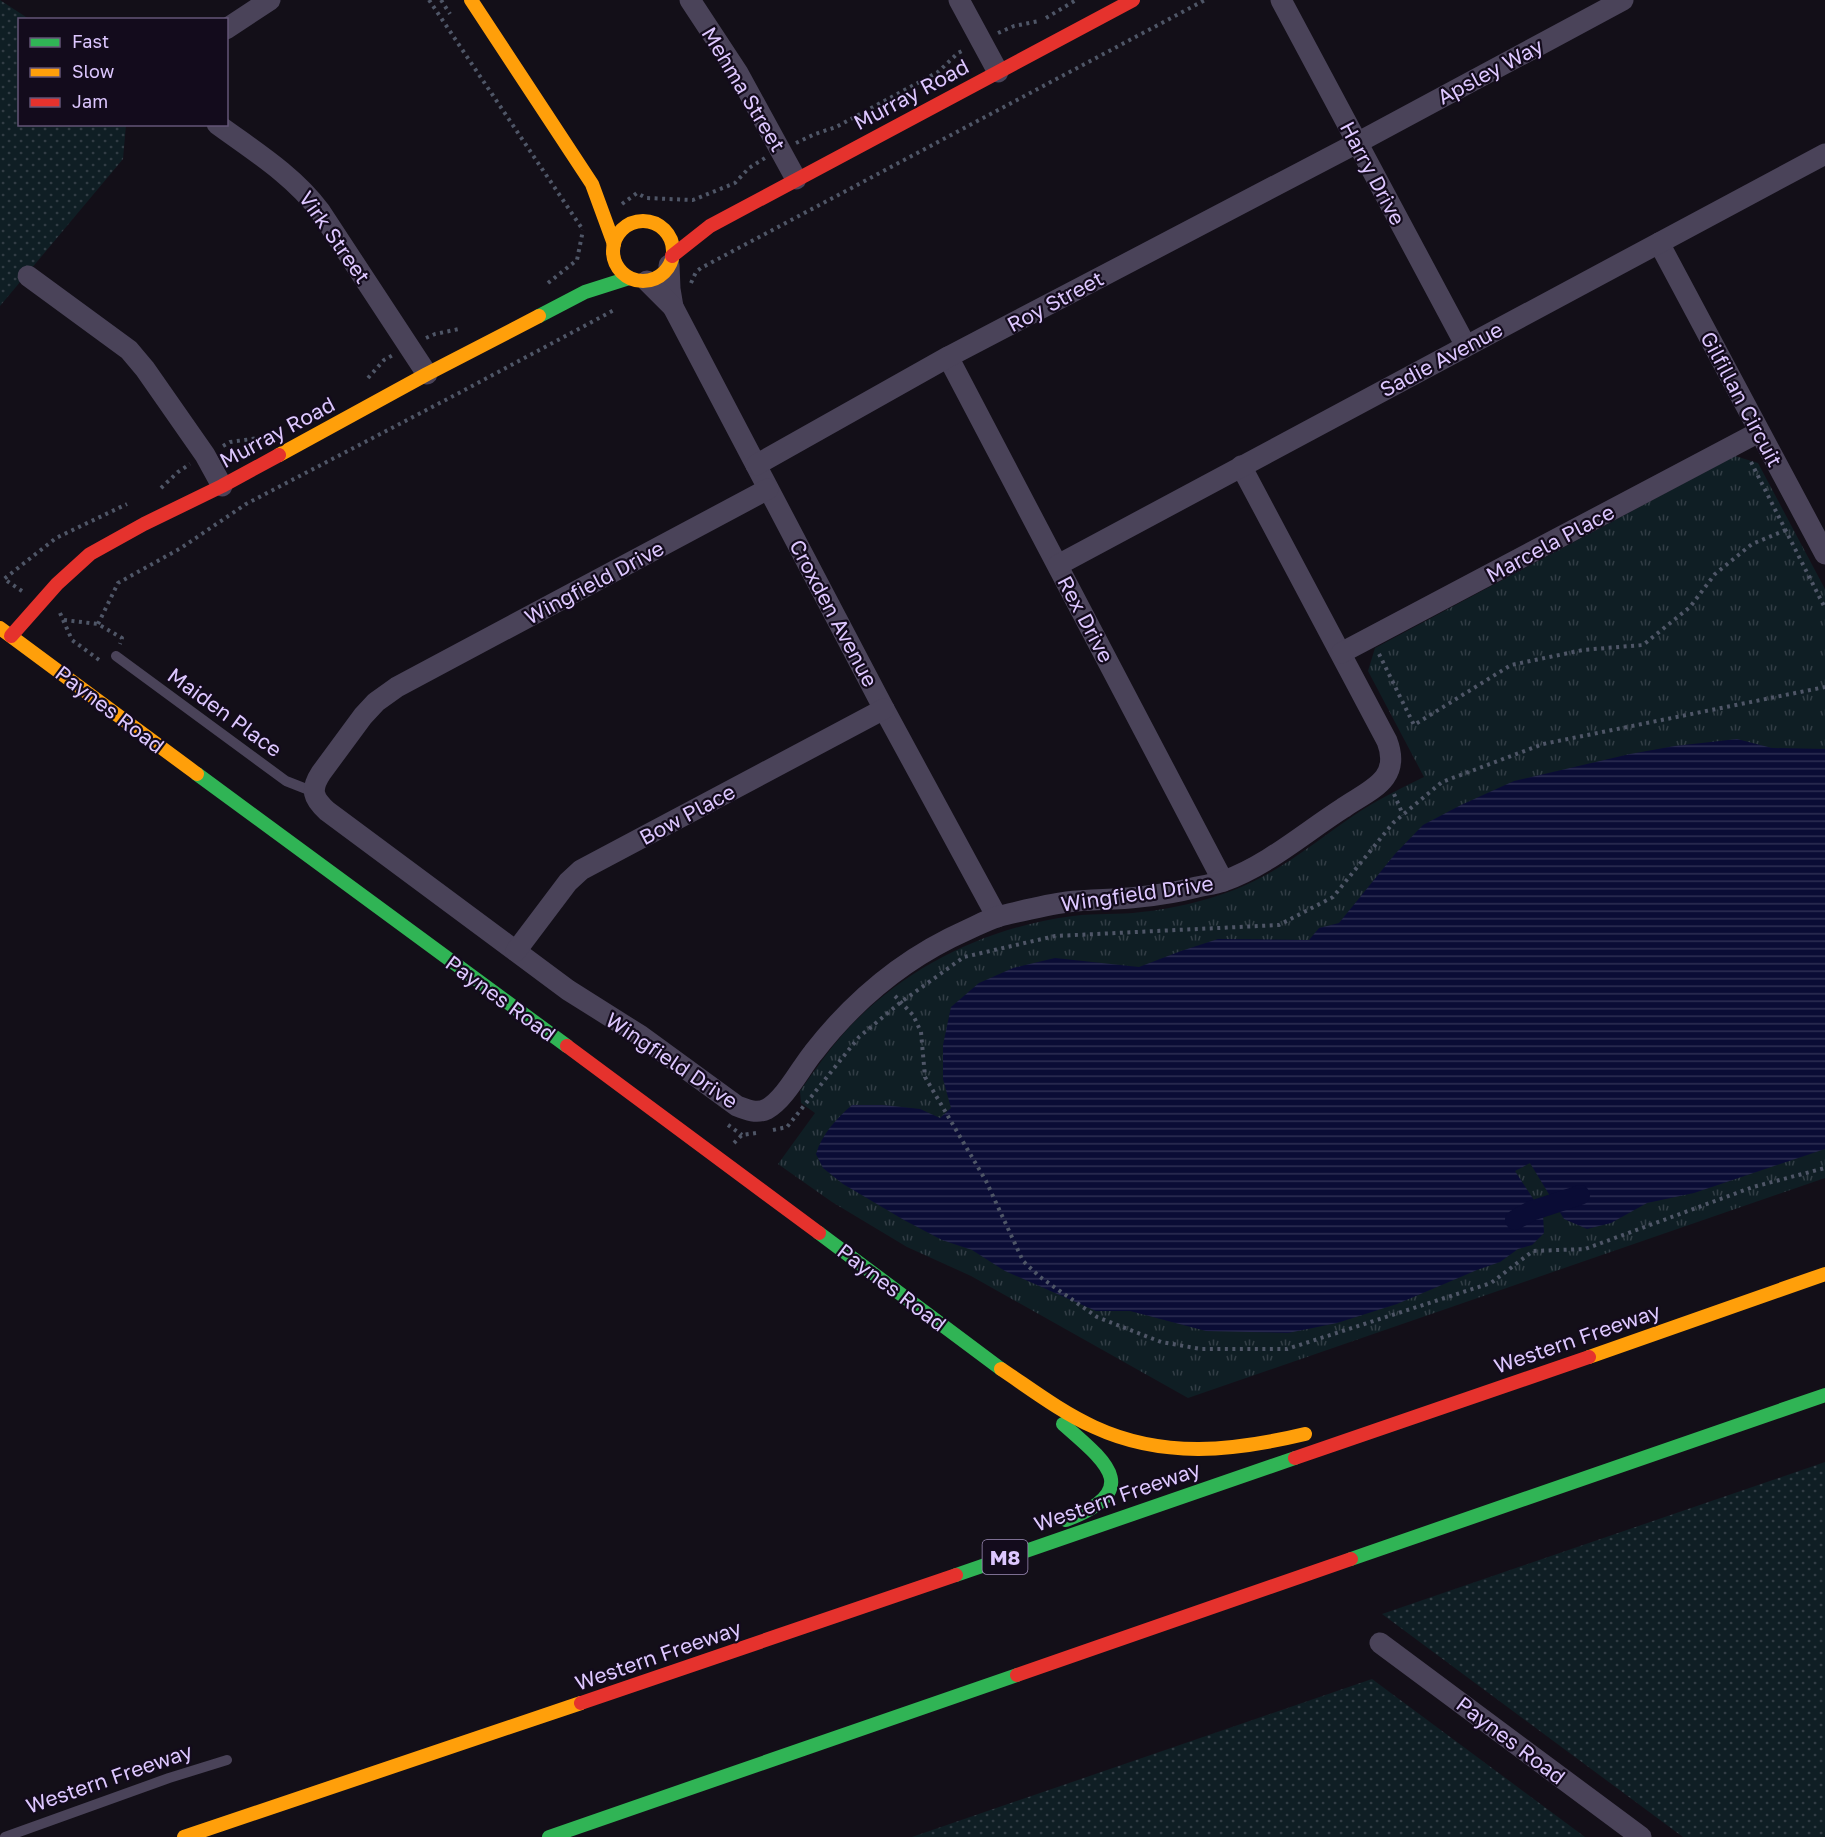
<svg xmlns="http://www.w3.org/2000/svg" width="1825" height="1837" viewBox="0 0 1825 1837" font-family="'Golos Text',sans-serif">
<defs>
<pattern id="grass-dots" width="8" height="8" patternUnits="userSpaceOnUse" patternTransform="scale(1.5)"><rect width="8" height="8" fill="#0f1e24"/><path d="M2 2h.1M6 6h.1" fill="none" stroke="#323d45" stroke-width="1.8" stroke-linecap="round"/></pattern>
<pattern id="park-tufts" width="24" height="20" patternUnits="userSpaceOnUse" patternTransform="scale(1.5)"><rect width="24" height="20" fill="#0f1e24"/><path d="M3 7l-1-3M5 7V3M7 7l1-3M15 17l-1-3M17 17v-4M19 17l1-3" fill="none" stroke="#323d45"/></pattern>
<pattern id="water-rules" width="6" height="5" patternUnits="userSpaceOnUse" patternTransform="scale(1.5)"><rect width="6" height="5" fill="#0a0c35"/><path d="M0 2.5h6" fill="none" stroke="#2d2e53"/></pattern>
</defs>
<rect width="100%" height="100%" fill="#130f18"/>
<g fill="url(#grass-dots)">
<path d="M 0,0 L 29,19 L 20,20 L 20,124 L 126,125 L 123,159 L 0,306 Z"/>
<path d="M 1825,1462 L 1825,1837 L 1683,1837 L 1382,1614 Z"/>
<path d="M 1372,1679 L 1585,1837 L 912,1837 Z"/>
</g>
<path fill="url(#park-tufts)" d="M 1735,456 L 1758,463 L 1825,589 L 1825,1178 L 1188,1398 L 971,1276 L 907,1247 L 832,1202 L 778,1164 L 815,1113 L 801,1103 L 800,1091 C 814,1071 828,1051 844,1033 C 903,968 986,927 1073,916 C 1096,913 1119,915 1141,912 C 1173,909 1204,901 1234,890 C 1280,872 1312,844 1353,816 C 1375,801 1399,789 1424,777 L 1368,671 L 1375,648 Z"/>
<path fill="url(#water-rules)" d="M 1737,739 L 1772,748 L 1825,749 L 1825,1149 L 1694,1193 L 1647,1203 L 1611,1223 L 1587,1229 L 1564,1219 L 1530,1163 L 1515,1171 L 1543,1214 L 1544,1233 L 1532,1245 L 1518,1249 L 1500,1262 L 1477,1270 L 1397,1304 L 1337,1323 L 1288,1333 L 1206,1331 L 1130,1311 L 1096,1311 L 1005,1271 L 972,1250 L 942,1240 L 904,1220 L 843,1184 L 823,1168 L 816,1154 C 822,1134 836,1119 852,1105 L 883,1105 L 920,1109 L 940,1118 L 951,1108 L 943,1079 L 943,1045 L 951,1007 L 979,983 L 1013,968 L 1055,958 L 1139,967 L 1181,951 L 1218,939 L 1309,940 L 1319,928 L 1339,923 L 1395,854 L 1423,825 L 1461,805 L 1514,781 L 1630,754 L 1675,746 Z"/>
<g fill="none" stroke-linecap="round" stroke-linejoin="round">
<path stroke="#0a0c35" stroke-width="20" d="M 1515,1220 L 1531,1211 L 1580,1195"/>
<g stroke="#4f5667" stroke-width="4" stroke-dasharray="3 4.5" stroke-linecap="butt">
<path d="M 429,0 L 583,230"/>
<path d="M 441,0 L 450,14"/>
<path d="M 1046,18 L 1076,0"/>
<path d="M 998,33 L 1014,26 L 1039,21"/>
<path d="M 796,143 L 815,134 L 836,127 L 938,72 L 958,53 L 964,50"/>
<path d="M 622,204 L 637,193 L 646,198 L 693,200 L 735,183 L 749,168 L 765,158"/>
<path d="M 548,283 L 577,260 L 583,230"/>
<path d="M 691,283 L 696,272 L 701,268 L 1205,0"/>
<path d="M 426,338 L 435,334 L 459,329"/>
<path d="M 368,378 L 384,360 L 393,355"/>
<path d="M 223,446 L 230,442 L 259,438"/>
<path d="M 1751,462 L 1825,608"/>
<path d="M 161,488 L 178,472 L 190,464"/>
<path d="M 22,591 L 4,579 L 56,538 L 127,504"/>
<path d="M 60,613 L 72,640 L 102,662"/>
<path d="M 64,620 L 98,624 L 122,638 L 120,644"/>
<path d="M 98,624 L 118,583 L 181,548 L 246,504 L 459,393 L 616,309"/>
<path d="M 1379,654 L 1414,725 L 1511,665 L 1583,650 L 1643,645 L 1690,607 L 1715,574 L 1752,544 L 1786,530"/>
<path d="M 1394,794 L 1403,815"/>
<path d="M 895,996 L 913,1015 L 921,1032 L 925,1077 L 986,1181 L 1023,1261 L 1040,1277 L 1097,1317 L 1161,1342 L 1201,1349 L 1287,1349 L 1491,1283 L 1533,1251 L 1585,1249 L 1753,1187 L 1825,1168"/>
<path d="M 728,1125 L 742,1135"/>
<path d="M 773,1130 L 787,1127 L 859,1037 L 901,1002 L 964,957 L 1055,936 L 1279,925 L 1333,897 L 1393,823 L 1442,782 L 1543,744 L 1825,687"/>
<path d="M 734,1143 L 742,1135 L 756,1133"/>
</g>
<g stroke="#4a4359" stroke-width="10">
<path d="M 116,656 L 286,781 L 314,792"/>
<path d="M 5,1837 L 169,1778 L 227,1760"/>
</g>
<g stroke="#4a4359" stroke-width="21">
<path d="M 690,0 L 738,73 L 796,179"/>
<path d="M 959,0 L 998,72"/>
<path d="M 1281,0 L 1466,346"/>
<path d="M 226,29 L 270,0"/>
<path d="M 217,124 C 254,151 293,175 320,211 L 427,374"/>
<path d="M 1659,243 L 1825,554"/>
<path d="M 669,265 L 670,289 L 673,307"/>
<path d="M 28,276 L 129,350 L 145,369 L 205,455 L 222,486"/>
<path d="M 647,281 L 673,307 L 884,709 L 997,917"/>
<path d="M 948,357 L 1223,881"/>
<path d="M 756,465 L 948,357 L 1357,143 L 1623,0"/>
<path d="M 768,489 L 397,687 L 376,702 L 363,716 L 321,773 C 310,790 313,798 327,811 L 568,990 L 641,1036 L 737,1106 C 747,1110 757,1114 767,1109 C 785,1099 800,1069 813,1053 C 854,1000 906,957 967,930 C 978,925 989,919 1000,916 C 1022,911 1045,905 1067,902 C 1091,899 1115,900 1139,897 C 1159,895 1178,892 1197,887 C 1206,885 1215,884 1224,881 C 1268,865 1304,833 1343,808 C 1369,790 1402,780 1387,741 L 1241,466"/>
<path d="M 1058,565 L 1825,154"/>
<path d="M 1341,653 L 1759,432"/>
<path d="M 516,951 L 568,882 L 581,870 L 884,709"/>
<path d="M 1380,1643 L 1641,1837"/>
</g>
<g stroke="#30b455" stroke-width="14">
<path d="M 539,316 L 585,292 L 629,278"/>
<path d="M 197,774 L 567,1046"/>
<path d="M 819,1233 L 1001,1369"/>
<path d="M 1063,1424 C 1105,1461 1145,1490 1066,1520"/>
<path d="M 1351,1559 L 1825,1395"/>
<path d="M 956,1575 L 1295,1458"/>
<path d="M 549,1837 L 1017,1675"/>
</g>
<g stroke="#ff9f0a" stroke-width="14">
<path d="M 471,0 L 592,184 L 614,244"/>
<circle cx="643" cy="251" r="30"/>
<path d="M 279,455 L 427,374 L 539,316"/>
<path d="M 0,628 L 197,774"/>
<path d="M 1589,1357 L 1825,1274"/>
<path d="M 1001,1369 C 1031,1389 1061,1412 1094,1427 C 1163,1459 1234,1451 1305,1434"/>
<path d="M 184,1837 L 581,1703"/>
</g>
<g stroke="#e5322d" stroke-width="14">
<path d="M 672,256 L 710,226 L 1133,0"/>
<path d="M 11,636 L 57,584 L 90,554 L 144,524 L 222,486 L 279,455"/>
<path d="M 567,1046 L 819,1233"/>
<path d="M 1295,1458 L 1589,1357"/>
<path d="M 1017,1675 L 1351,1559"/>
<path d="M 581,1703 L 956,1575"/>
</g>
</g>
<g text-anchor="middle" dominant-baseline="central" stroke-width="4.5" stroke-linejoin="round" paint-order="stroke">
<rect fill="#130b1c" stroke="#a08fbb" stroke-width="1.5" x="982.5" y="1540" width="45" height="34" rx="4.5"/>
<g font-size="20" font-weight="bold" fill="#ddc7ff">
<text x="1005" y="1557">M8</text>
</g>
<g font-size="21" fill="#ddc7ff" stroke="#130b1c">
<text transform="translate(1490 71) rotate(-28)">Apsley Way</text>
<text transform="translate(744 89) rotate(59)">Mehma Street</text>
<text transform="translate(911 94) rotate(-28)">Murray Road</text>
<text transform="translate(1373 173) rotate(62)">Harry Drive</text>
<text transform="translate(335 237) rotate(55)">Virk Street</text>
<text transform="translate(1055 301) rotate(-28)">Roy Street</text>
<text transform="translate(1441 359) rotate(-28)">Sadie Avenue</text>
<text transform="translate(1742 399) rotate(62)">Gilfillan Circuit</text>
<text transform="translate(277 432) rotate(-28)">Murray Road</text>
<text transform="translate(1550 543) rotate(-28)">Marcela Place</text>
<text transform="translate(594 582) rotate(-28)">Wingfield Drive</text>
<text transform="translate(834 613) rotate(62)">Croxden Avenue</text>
<text transform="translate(1086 619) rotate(62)">Rex Drive</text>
<text transform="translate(110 709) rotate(37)">Paynes Road</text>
<text transform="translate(225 712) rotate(36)">Maiden Place</text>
<text transform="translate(687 814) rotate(-28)">Bow Place</text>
<text transform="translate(1137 893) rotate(-8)">Wingfield Drive</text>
<text transform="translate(501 998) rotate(36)">Paynes Road</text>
<text transform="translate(672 1060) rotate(34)">Wingfield Drive</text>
<text transform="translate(892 1287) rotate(37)">Paynes Road</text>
<text transform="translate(1577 1338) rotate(-19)">Western Freeway</text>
<text transform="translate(1117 1496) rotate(-19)">Western Freeway</text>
<text transform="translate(658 1655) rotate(-19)">Western Freeway</text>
<text transform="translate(1511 1740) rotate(37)">Paynes Road</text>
<text transform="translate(109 1778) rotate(-19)">Western Freeway</text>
</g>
</g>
<rect x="18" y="18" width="210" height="108" fill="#130b1c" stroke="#645677" stroke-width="1.5"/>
<rect x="30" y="38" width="30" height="9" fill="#30b455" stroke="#645677" stroke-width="1.5"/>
<text x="72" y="48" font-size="18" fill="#ddc7ff">Fast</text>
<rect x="30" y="68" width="30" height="9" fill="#ff9f0a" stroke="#645677" stroke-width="1.5"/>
<text x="72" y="78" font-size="18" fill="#ddc7ff">Slow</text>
<rect x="30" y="98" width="30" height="9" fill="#e5322d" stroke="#645677" stroke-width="1.5"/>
<text x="72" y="108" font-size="18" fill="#ddc7ff">Jam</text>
</svg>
